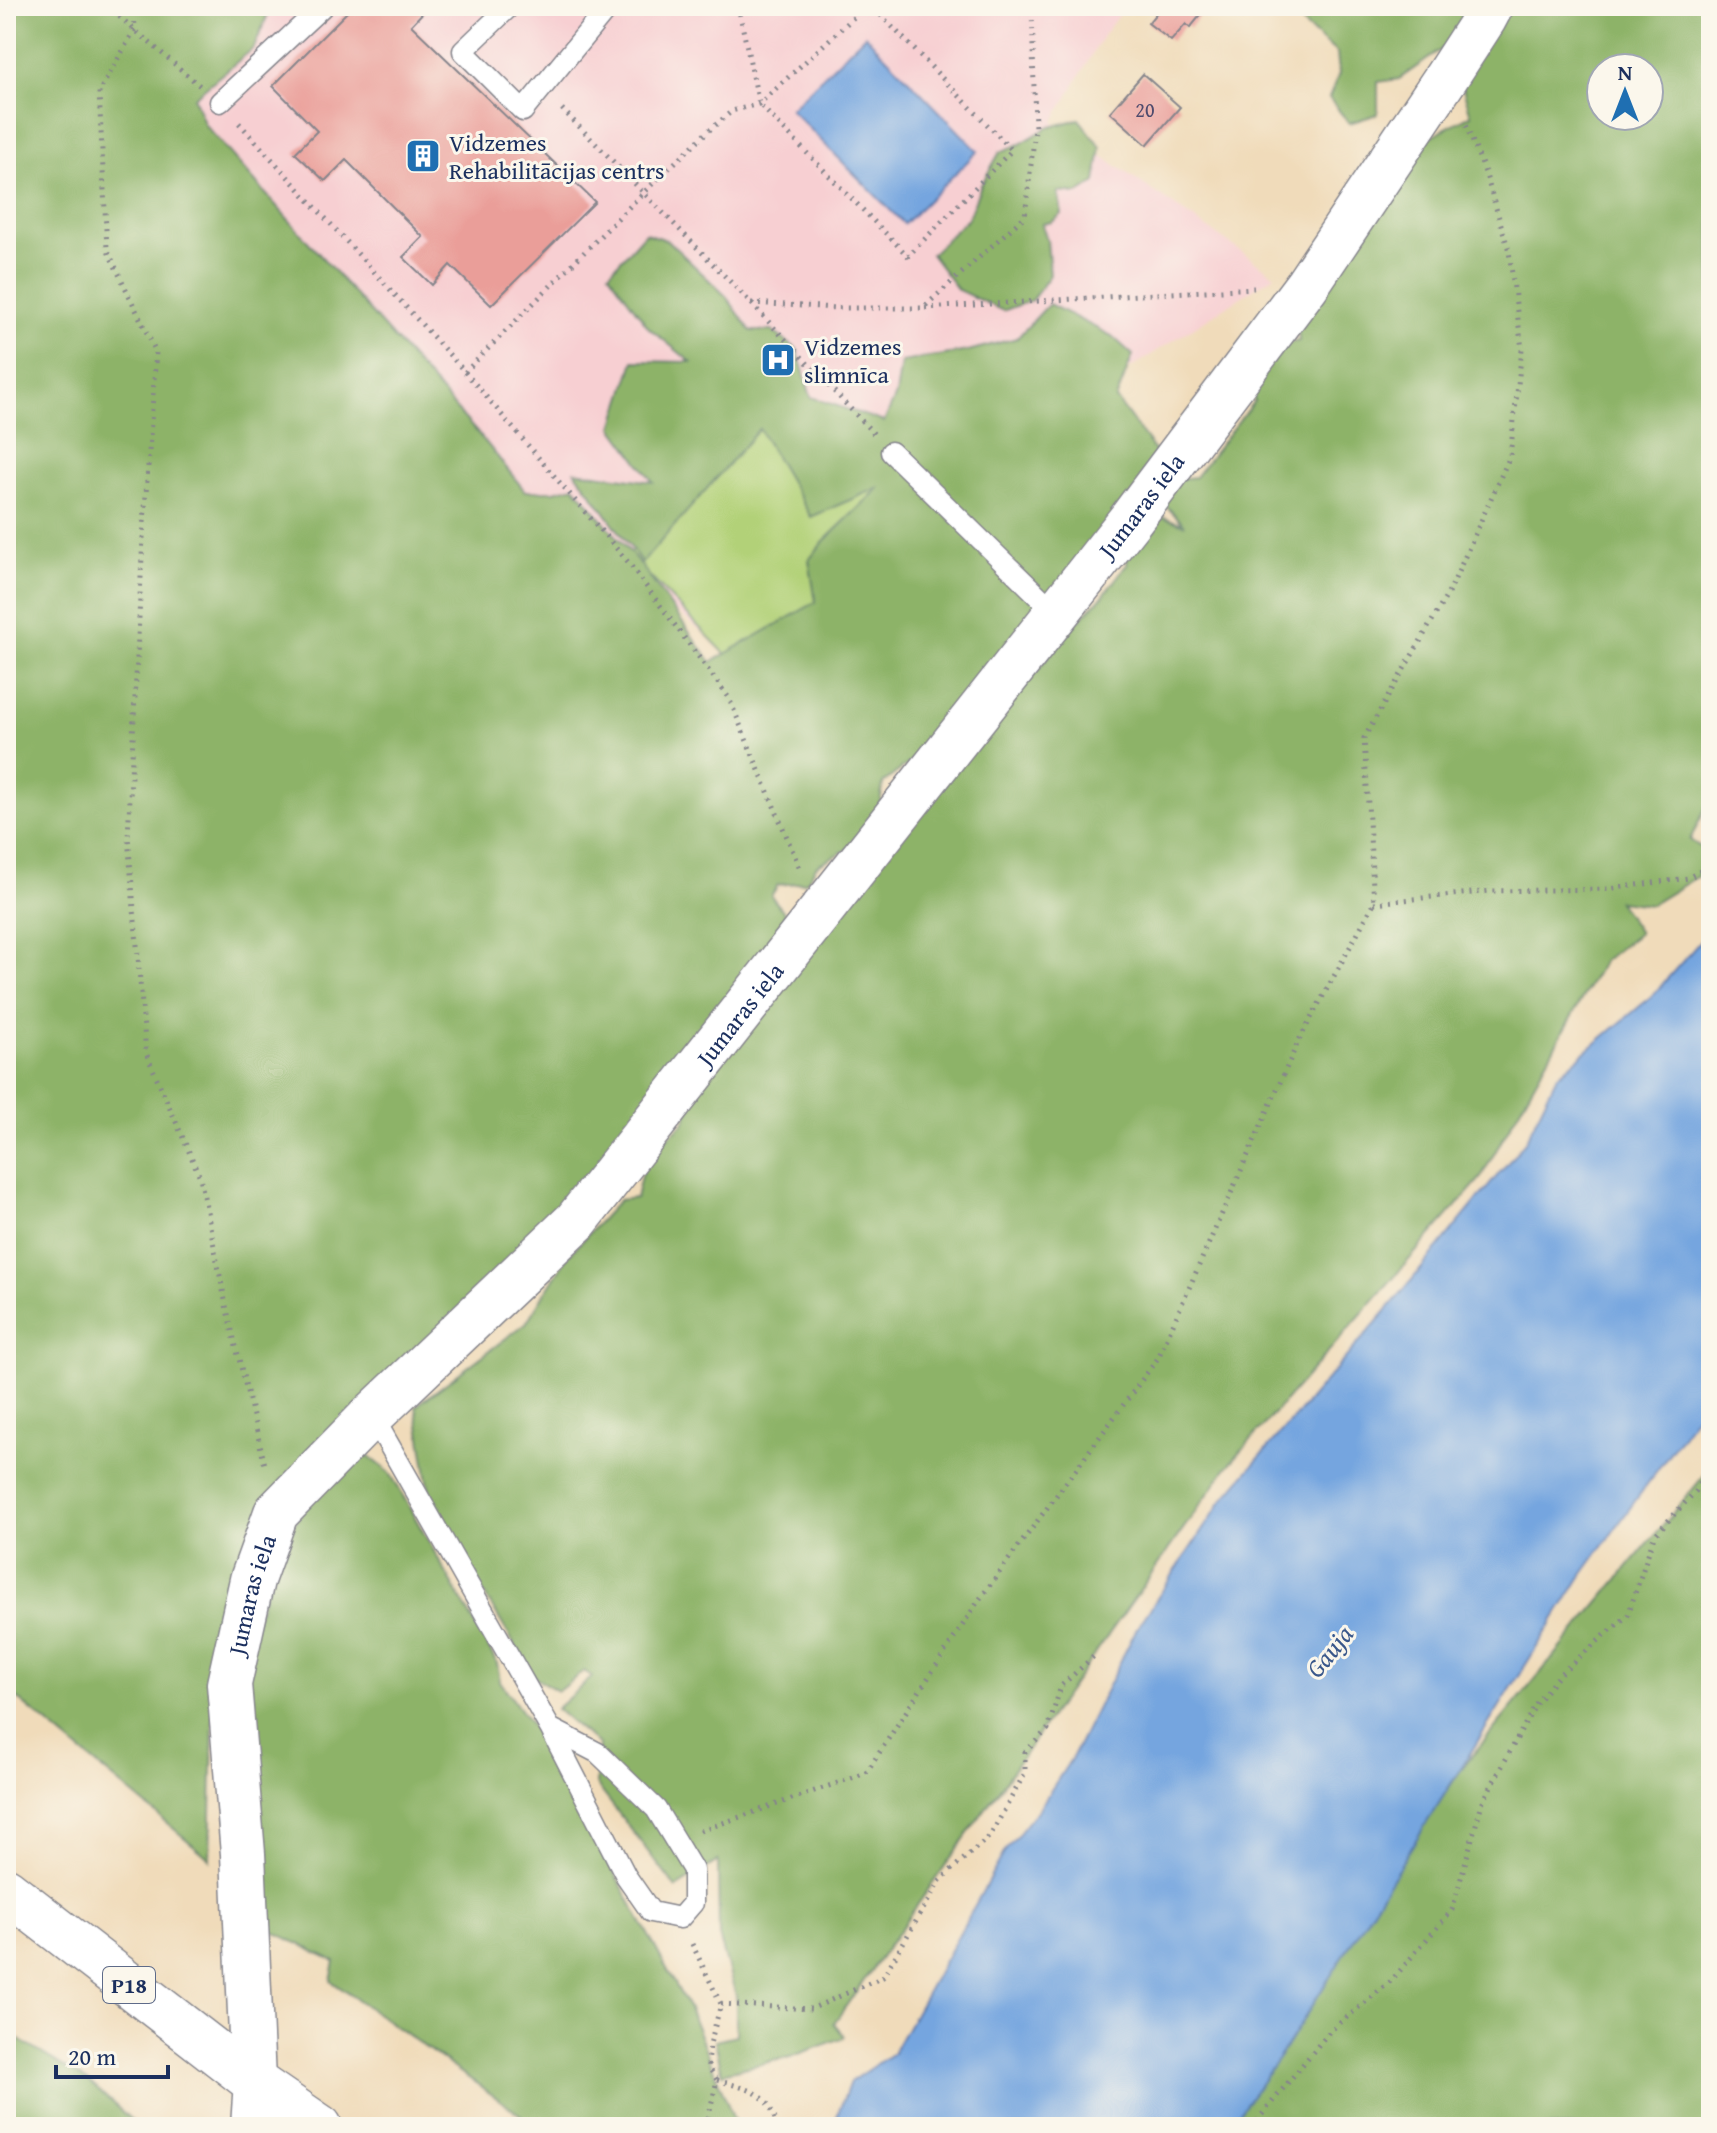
<svg xmlns="http://www.w3.org/2000/svg" width="1717" height="2133" viewBox="0 0 1717 2133" font-family="'Gentium Book Plus',serif">
<rect width="100%" height="100%" fill="#fbf7ec"/>
<filter id="ink" filterUnits="userSpaceOnUse"><feTurbulence type="fractalNoise" baseFrequency=".0125" numOctaves="2"/><feDisplacementMap in="SourceGraphic" scale="16" xChannelSelector="R" yChannelSelector="G"/><feConvolveMatrix kernelMatrix="1 2 1 2 8 2 1 2 1" color-interpolation-filters="sRGB"/></filter>
<filter id="wash" filterUnits="userSpaceOnUse"><feTurbulence type="fractalNoise" baseFrequency=".006" numOctaves="4" result="noise"/><feDisplacementMap in="SourceGraphic" scale="32" xChannelSelector="R" yChannelSelector="G"/><feGaussianBlur stdDeviation="1.8" result="paint"/><feColorMatrix in="noise" values="0 0 0 0 0 0 0 0 0 0 0 0 0 0 0 0 0 1.4 0 .05"/><feComposite in="paint" operator="in"/></filter>
<g filter="url(#wash)">
<rect width="100%" height="100%" fill="#f0dbba"/>
<path fill="#f7cfd2" d="M 192,6 L 1125,6 L 1103,36 L 1053,122 L 1275,275 L 711,639 L 525,491 L 488,445 L 205,125 L 194,97 Z"/>
<path fill="#b2d178" stroke="#66806b" stroke-width="2" d="M 789,399 L 903,518 L 743,672 L 628,554 Z"/>
<g fill="#8db368" stroke="#547163" stroke-width="2" fill-rule="evenodd">
<path d="M 6,6 L 263,6 L 268,14 L 254,48 L 194,97 L 205,125 L 488,445 L 525,491 L 554,491 L 574,486 L 641,565 L 711,662 L 816,602 L 809,560 L 823,542 L 880,487 L 811,517 L 759,429 L 642,563 L 575,471 L 653,482 L 613,427 L 634,361 L 691,362 L 649,328 L 609,273 L 645,233 L 667,240 L 726,296 L 751,331 L 772,331 L 797,349 L 811,397 L 884,422 L 896,395 L 901,362 L 968,351 L 1017,338 L 1049,304 L 1112,336 L 1133,355 L 1116,399 L 1161,459 L 963,722 L 883,783 L 879,812 L 852,847 L 817,865 L 806,882 L 778,885 L 771,896 L 793,923 L 608,1188 L 289,1473 L 214,1681 L 210,1859 L 6,1689 Z"/>
<path d="M 1306,6 L 1482,6 L 1461,36 L 1399,79 L 1378,82 L 1378,114 L 1349,123 L 1329,98 L 1339,74 L 1337,53 L 1303,24 Z"/>
<path d="M 1498,6 L 1711,6 L 1711,797 L 1690,840 L 1705,850 L 1698,876 L 1651,905 L 1618,901 L 1639,933 L 1603,961 L 1480,1179 L 1227,1467 L 834,2023 L 845,2037 L 790,2057 L 722,2073 L 715,2040 L 736,2035 L 736,1996 L 719,1936 L 718,1861 L 676,1888 L 596,1784 L 599,1745 L 556,1709 L 592,1677 L 584,1671 L 558,1691 L 534,1677 L 432,1507 L 416,1406 L 526,1323 L 567,1257 L 619,1200 L 636,1198 L 645,1157 L 684,1123 L 701,1081 L 1076,623 L 1102,597 L 1127,564 L 1128,541 L 1147,511 L 1185,525 L 1160,500 L 1178,479 L 1195,477 L 1254,401 L 1249,376 L 1267,347 L 1299,341 L 1297,319 L 1380,203 L 1404,183 L 1429,137 L 1471,115 L 1458,72 ZM 1601,68 L 1649,68 L 1649,116 L 1601,116 Z"/>
<path d="M 1079,119 L 1101,147 L 1096,182 L 1078,194 L 1058,192 L 1062,214 L 1052,222 L 1042,224 L 1047,240 L 1050,275 L 1032,300 L 1003,311 L 958,290 L 931,254 L 968,218 L 981,185 L 1000,152 L 1020,144 L 1047,128 Z"/>
<path d="M 364,1452 L 390,1473 L 497,1663 L 500,1681 L 533,1728 L 585,1819 L 690,2011 L 737,2127 L 538,2127 L 331,1981 L 335,1961 L 265,1928 L 246,1650 L 280,1547 L 317,1487 Z"/>
<path d="M 1711,1467 L 1711,2127 L 1215,2127 L 1465,1764 Z"/>
<path d="M 6,2032 L 88,2081 L 139,2127 L 6,2127 Z"/>
</g>
<g fill="#74a5df" stroke="#486a9e" stroke-width="2">
<path d="M 865,35 L 978,151 L 904,224 L 790,109 Z"/>
<path d="M 1711,929 L 1711,1395 L 1582,1575 L 1283,2052 L 1229,2127 L 833,2127 L 850,2082 L 893,2053 L 1005,1851 L 1040,1807 L 1073,1756 L 1136,1630 L 1222,1501 L 1393,1303 L 1525,1142 L 1557,1076 L 1652,996 Z"/>
</g>
<g id="blocks">
<g fill="#ea9e99">
<path d="M 353,6 L 429,6 L 411,25 L 595,202 L 491,305 L 450,265 L 432,285 L 403,257 L 423,237 L 346,160 L 325,181 L 295,153 L 317,131 L 273,86 Z"/>
<path d="M 1162,6 L 1208,6 L 1190,28 L 1186,24 L 1171,41 L 1148,23 Z"/>
<path d="M 1143,74 L 1180,107 L 1147,145 L 1110,112 Z"/>
</g>
</g>
</g>
<g filter="url(#ink)">
<use href="#blocks" fill-opacity="0" stroke="#86858c" stroke-width="2"/>
<g fill="none" stroke-linecap="round" stroke-linejoin="round">
<g stroke="#86858c" stroke-width="23">
<g id="service">
<path d="M 510,6 L 463,51 L 523,111 L 609,6"/>
<path d="M 220,102 L 323,6"/>
<path d="M 891,452 L 1056,613"/>
<path d="M 372,1415 L 550,1728 L 598,1753 L 656,1809 L 693,1870 L 693,1903 L 680,1918 L 651,1912 L 626,1876 L 550,1728"/>
</g>
</g>
<g stroke="#86858c" stroke-width="41">
<path id="minor" d="M 250,2127 L 253,2081"/>
</g>
<g stroke="#86858c" stroke-width="47">
<g id="tertiary">
<path id="s1" d="M 253,2081 L 243,1854 L 229,1684 L 252,1580 L 276,1513 L 372,1415 L 576,1221 L 1131,519 L 1307,285 L 1447,76 L 1484,19 L 1491,6"/>
</g>
</g>
<g stroke="#86858c" stroke-width="47">
<path id="primary" d="M 6,1890 L 253,2081 L 320,2127"/>
</g>
<g stroke="#86858c" stroke-width="5" stroke-dasharray="2 6" stroke-linecap="butt">
<path d="M 107,6 L 200,86"/>
<path d="M 134,6 L 135,29 L 99,92 L 107,249 L 156,352 L 143,537 L 128,837 L 146,1053 L 200,1177 L 227,1310 L 265,1465"/>
<path d="M 738,6 L 759,104 L 908,256 L 1012,150 L 872,6"/>
<path d="M 562,109 L 751,303 L 874,434"/>
<path d="M 239,123 L 465,372 L 643,193 L 706,133 L 732,111 L 759,104 L 866,6"/>
<path d="M 751,303 L 837,308 L 923,308 L 1025,216 L 1035,130 L 1032,6"/>
<path d="M 925,308 L 1254,288"/>
<path d="M 465,372 L 628,562 L 729,698 L 801,871"/>
<path d="M 1374,903 L 1491,891 L 1609,889 L 1688,878 L 1711,865"/>
<path d="M 700,1831 L 866,1773 L 979,1600 L 1158,1358 L 1298,1042 L 1374,903 L 1364,738 L 1450,590 L 1510,456 L 1522,349 L 1509,251 L 1486,175 L 1465,122"/>
<path d="M 692,1944 L 721,2004 L 710,2044 L 708,2066 L 717,2080 L 706,2127"/>
<path d="M 721,2004 L 811,2009 L 883,1977 L 941,1879 L 990,1836 L 1025,1773 L 1025,1752 L 1048,1729 L 1061,1686 L 1094,1656"/>
<path d="M 717,2080 C 749,2090 769,2090 777,2127"/>
<path d="M 361,2125 L 365,2121 L 377,2127"/>
<path d="M 1252,2127 L 1329,2032 L 1391,1981 L 1452,1910 L 1482,1803 L 1537,1702 L 1561,1673 L 1628,1615 L 1654,1536 L 1696,1491 L 1711,1460"/>
</g>
<use href="#service" stroke="#fff" stroke-width="20"/>
<use href="#minor" stroke="#fff" stroke-width="38"/>
<use href="#tertiary" stroke="#fff" stroke-width="44"/>
<use href="#primary" stroke="#fff" stroke-width="44"/>
</g>
</g>
<defs>
<g id="building-square" transform="scale(1.8)"><rect x="-9" y="-9" width="18" height="18" rx="4" fill="#1f6fb2" stroke="#fbf7ec"/><path d="M-4-6H4V6H1V3H-1V6H-4ZM-2.5-4.3h1.7v1.8h-1.7ZM.8-4.3h1.7v1.8H.8ZM-2.5-1h1.7V.8h-1.7ZM.8-1h1.7V.8H.8Z" fill="#fff"/></g>
<g id="hospital-square" transform="scale(1.8)"><rect x="-9" y="-9" width="18" height="18" rx="4" fill="#1f6fb2" stroke="#fbf7ec"/><path d="M-5-5h3v3.5h4V-5h3V5h-3V1.5h-4V5h-3Z" fill="#fff"/></g>
</defs>
<g fill-rule="evenodd">
<use href="#building-square" x="423" y="156"/>
<use href="#hospital-square" x="778" y="360"/>
</g>
<g text-anchor="middle" dominant-baseline="central" stroke-width="6" stroke-linejoin="round" paint-order="stroke">
<g font-size="20" fill="#4f4b6d">
<text x="1145" y="109">20</text>
</g>
<rect fill="#fbf7ec" stroke="#5e6b89" stroke-width="2" x="103" y="1967" width="52" height="36" rx="6"/>
<g font-size="22" font-weight="bold" fill="#1b2f5e">
<text x="129" y="1985">P18</text>
</g>
<g font-size="24" fill="#1b2f5e" stroke="#fbf7ec" text-anchor="start">
<text x="449" y="142">Vidzemes<tspan x="449" dy="28">Rehabilitācijas centrs</tspan></text>
<text x="804" y="346">Vidzemes<tspan x="804" dy="28">slimnīca</tspan></text>
</g>
<g font-size="24" fill="#1b2f5e" stroke="#fbf7ec">
<text stroke="none"><textPath href="#s1" startOffset="1906">Jumaras iela</textPath></text>
<text stroke="none"><textPath href="#s1" startOffset="1258">Jumaras iela</textPath></text>
<text stroke="none"><textPath href="#s1" startOffset="490">Jumaras iela</textPath></text>
</g>
<g font-size="26" font-style="italic" fill="#3a588b" stroke="#fbf7ec">
<text transform="translate(1329 1651) rotate(-51)">Gauja</text>
</g>
</g>
<rect width="1717" height="2133" fill="none" stroke="#fbf7ec" stroke-width="32"/>
<g transform="translate(1625 92)"><circle r="38" fill="#fbf7ec" stroke="#a1a7b3" stroke-width="2"/>
<path d="M0-6L14 30L0 20L-14 30Z" fill="#1f6fb2"/>
<text y="-12" font-size="22" font-weight="bold" text-anchor="middle" fill="#1b2f5e">N</text>
</g>
<path d="M56 2065v12h112v-12" fill="none" stroke="#1b2f5e" stroke-width="4"/>
<text x="68" y="2065" font-size="24" fill="#1b2f5e" stroke="#fbf7ec" stroke-width="6" paint-order="stroke">20 m</text>
</svg>
